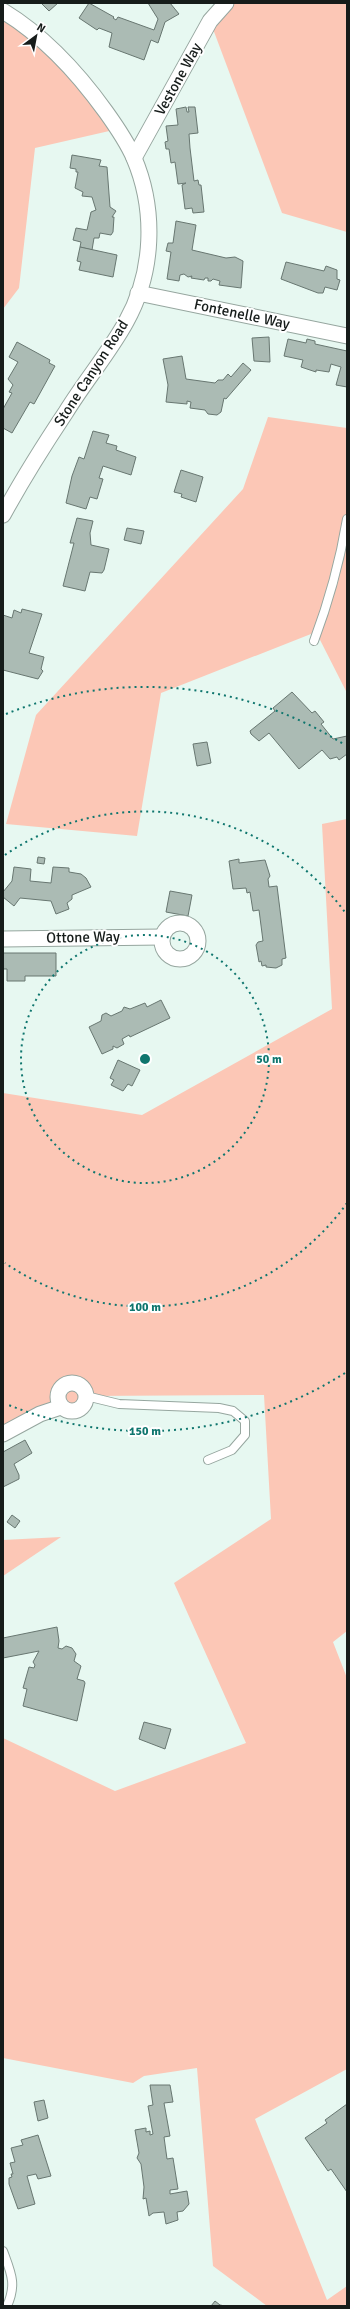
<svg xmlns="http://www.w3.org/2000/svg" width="350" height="2309" viewBox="0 0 350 2309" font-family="Signika,sans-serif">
<rect width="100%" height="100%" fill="#e7f8f1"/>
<g fill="#fcc7b6">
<path d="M 226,3 L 347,3 L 347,232 L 282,213 L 210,21 Z"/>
<path d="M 3,11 L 21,22 L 118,129 L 35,148 L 19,288 L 3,309 Z"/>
<path d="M 268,417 L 347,428 L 347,693 L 316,632 L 161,693 L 137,836 L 6,824 L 36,715 L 243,489 Z"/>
<path d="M 347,819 L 347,1631 L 333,1642 L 347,1678 L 347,2069 L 255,2119 L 327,2300 L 347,2286 L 347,2306 L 267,2306 L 213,2266 L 197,2068 L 144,2076 L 133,2083 L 3,2058 L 3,1738 L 115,1791 L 246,1743 L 174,1583 L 271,1519 L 264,1395 L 86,1396 L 84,1403 L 77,1410 L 65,1410 L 3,1434 L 3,1093 L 142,1115 L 332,1009 L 322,824 Z"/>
<path d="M 61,1537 L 3,1576 L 3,1540 Z"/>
</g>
<g fill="#abbbb4" stroke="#687771">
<path d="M 41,3 L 58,3 L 49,11 Z"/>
<path d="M 89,3 L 114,17 L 113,18 L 116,20 L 118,17 L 154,30 L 158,19 L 148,3 L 170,3 L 179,14 L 165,22 L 158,43 L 151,40 L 144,60 L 109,47 L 112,33 L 99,28 L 97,30 L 79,18 Z"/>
<path d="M 186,107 L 187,112 L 189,112 L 188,107 L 195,107 L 198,133 L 189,134 L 190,148 L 194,181 L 198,180 L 199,185 L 201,185 L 204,212 L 193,213 L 192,208 L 185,209 L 182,185 L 186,183 L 178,184 L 175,162 L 171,163 L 169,149 L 166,149 L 165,142 L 168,141 L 166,126 L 178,125 L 176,109 Z"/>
<path d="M 72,155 L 101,160 L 99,166 L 107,167 L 110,207 L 116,211 L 112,217 L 114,217 L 113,232 L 111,235 L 100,233 L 99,238 L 94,238 L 92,250 L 80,247 L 81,242 L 73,240 L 76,228 L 87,230 L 91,212 L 96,210 L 92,197 L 82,196 L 83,192 L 75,188 L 78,172 L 76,172 L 76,169 L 70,168 Z"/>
<path d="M 176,221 L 196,225 L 192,250 L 226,258 L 235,257 L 243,261 L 241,288 L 219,285 L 220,281 L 213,279 L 211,281 L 208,281 L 208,278 L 205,278 L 204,280 L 191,278 L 192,276 L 188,277 L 184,274 L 180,275 L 179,281 L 167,279 L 171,252 L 166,251 L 168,243 L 173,243 Z"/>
<path d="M 80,247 L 117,255 L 113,277 L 79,270 L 81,262 L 77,261 Z"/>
<path d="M 286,262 L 324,271 L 326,266 L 337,270 L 337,279 L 340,280 L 337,290 L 325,287 L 323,293 L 318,293 L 281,279 Z"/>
<path d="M 269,337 L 270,362 L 254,361 L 252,338 Z"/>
<path d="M 288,339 L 306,343 L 307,339 L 315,341 L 315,344 L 347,351 L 347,387 L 336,385 L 341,367 L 331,364 L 329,372 L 316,370 L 316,372 L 301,367 L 303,360 L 284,356 Z"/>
<path d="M 17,342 L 50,360 L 49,363 L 55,366 L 34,404 L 30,402 L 12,433 L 3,428 L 3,409 L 12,393 L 9,392 L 13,385 L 8,379 L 18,362 L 9,357 Z"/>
<path d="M 182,356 L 186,379 L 215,383 L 218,380 L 223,380 L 228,374 L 231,377 L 243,363 L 251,370 L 226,399 L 224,398 L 221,412 L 217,415 L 208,414 L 205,410 L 190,408 L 191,402 L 187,401 L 187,404 L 166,402 L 168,385 L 163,359 Z"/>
<path d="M 93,431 L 109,435 L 106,443 L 117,446 L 116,450 L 136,457 L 131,475 L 103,466 L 99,478 L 103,479 L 97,499 L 90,497 L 86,509 L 66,503 L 72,476 L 79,457 L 84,459 Z"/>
<path d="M 181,470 L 203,477 L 196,502 L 181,497 L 182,494 L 174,492 Z"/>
<path d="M 77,518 L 93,521 L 90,533 L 91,545 L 109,549 L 104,570 L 102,573 L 90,572 L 85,591 L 63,586 L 74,543 L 70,543 Z"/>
<path d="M 127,528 L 144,531 L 141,544 L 124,540 Z"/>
<path d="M 22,609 L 42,614 L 29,653 L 44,657 L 41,669 L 43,671 L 38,679 L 3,670 L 3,615 L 12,618 L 14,610 L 21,613 Z"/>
<path d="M 292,692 L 312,713 L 315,711 L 324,722 L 321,724 L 333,739 L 347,736 L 347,754 L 339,760 L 337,757 L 330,759 L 322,750 L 299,769 L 269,733 L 259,741 L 251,734 L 250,731 L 275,711 L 273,708 Z"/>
<path d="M 207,742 L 211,763 L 197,766 L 193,744 Z"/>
<path d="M 38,857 L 45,858 L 44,864 L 37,863 Z"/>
<path d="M 239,859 L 239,863 L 265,860 L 270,876 L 268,879 L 269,887 L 277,886 L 286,958 L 282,959 L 282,965 L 276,968 L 266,967 L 266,965 L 262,966 L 261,961 L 259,962 L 256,945 L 258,942 L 263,941 L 259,910 L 253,911 L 250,892 L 247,893 L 246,888 L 233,889 L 229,861 Z"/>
<path d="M 14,867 L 31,869 L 30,881 L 51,883 L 53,867 L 69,868 L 69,872 L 81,874 L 86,878 L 91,887 L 72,895 L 72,899 L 67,903 L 69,909 L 56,914 L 51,901 L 20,898 L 14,906 L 3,897 L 3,892 L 12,881 Z"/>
<path d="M 170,891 L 192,895 L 188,916 L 166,912 Z"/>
<path d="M 3,953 L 56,953 L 56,976 L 25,976 L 25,981 L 7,981 L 7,969 L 3,969 Z"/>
<path d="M 161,1000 L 170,1018 L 130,1037 L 129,1035 L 122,1039 L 124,1044 L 117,1048 L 113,1046 L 113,1049 L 102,1054 L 89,1027 L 101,1021 L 102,1015 L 106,1013 L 111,1016 L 122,1011 L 124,1007 L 130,1009 L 145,1003 L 147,1007 Z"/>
<path d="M 118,1060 L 140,1070 L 132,1086 L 128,1084 L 123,1091 L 111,1085 L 114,1080 L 110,1078 Z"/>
<path d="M 25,1440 L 32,1453 L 14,1464 L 19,1475 L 19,1479 L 3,1487 L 3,1452 Z"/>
<path d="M 12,1515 L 20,1521 L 15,1528 L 7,1522 Z"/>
<path d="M 57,1627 L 59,1641 L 58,1648 L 62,1649 L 66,1646 L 72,1648 L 76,1654 L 74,1661 L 81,1666 L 77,1679 L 84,1681 L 85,1683 L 77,1721 L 23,1706 L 27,1689 L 23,1688 L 29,1667 L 34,1668 L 35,1665 L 33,1662 L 39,1651 L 3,1658 L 3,1638 Z"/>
<path d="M 144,1722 L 171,1729 L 165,1749 L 139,1739 Z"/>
<path d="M 150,2085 L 170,2085 L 173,2102 L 164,2103 L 170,2136 L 164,2137 L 167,2159 L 173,2158 L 178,2189 L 170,2190 L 170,2194 L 187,2191 L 189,2204 L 183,2211 L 177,2212 L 178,2220 L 166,2224 L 164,2212 L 153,2213 L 149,2216 L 146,2198 L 143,2199 L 144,2187 L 141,2164 L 137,2158 L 139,2153 L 135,2130 L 146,2128 L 146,2132 L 150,2131 L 150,2135 L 153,2134 L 148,2106 L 153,2105 Z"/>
<path d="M 44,2100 L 48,2118 L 38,2121 L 34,2102 Z"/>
<path d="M 347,2104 L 347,2192 L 331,2169 L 328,2171 L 305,2138 L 327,2123 L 325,2120 Z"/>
<path d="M 38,2135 L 51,2176 L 38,2179 L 36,2174 L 27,2176 L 35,2204 L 18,2209 L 9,2184 L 9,2178 L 12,2177 L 11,2174 L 13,2174 L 10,2163 L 15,2162 L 11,2148 L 23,2145 L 21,2140 Z"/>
<path d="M 215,2301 L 220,2305 L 225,2306 L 211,2306 Z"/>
</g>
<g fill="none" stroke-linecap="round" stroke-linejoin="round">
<g stroke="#96a69f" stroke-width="10">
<g id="lane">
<path d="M 314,641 C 329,601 340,561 347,519"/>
<path d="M 86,1396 L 119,1404 L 219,1408 L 233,1411 L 245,1421 L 245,1435 L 232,1450 L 208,1460"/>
<path d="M 3,2251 C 11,2273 17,2284 7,2306"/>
</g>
</g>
<g stroke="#96a69f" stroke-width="17">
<g id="street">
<path d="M 3,11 C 44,36 78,73 106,112 C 116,126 127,142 134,158 C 156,210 154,272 126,322 C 109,353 85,381 66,412 C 44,445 22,480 3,515"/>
<path d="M 134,158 L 210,21 L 226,3"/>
<path d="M 138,293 L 347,336"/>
<circle cx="180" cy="941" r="18"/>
<path d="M 3,939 L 162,937"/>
<circle cx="72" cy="1397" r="14"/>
<path d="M 3,1434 L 40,1414 L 61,1407"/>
</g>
</g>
<use href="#lane" stroke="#fff" stroke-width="8"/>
<use href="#street" stroke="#fff" stroke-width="15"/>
</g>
<g fill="none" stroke="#0f766e" stroke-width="2" stroke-dasharray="2 4">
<circle cx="145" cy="1059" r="124"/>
<path d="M347 1203A248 248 0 0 1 5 1263M5 855A248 248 0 0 1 347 915"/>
<path d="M345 1373A372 372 0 0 1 6 1404M6 714A372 372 0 0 1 345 745"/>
</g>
<g text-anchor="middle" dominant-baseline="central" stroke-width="4" stroke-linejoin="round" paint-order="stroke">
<g font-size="15" fill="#161c1a" stroke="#fff">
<text transform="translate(178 79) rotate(-61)">Vestone Way</text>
<text transform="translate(242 314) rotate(12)">Fontenelle Way</text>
<text transform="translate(91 373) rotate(-57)">Stone Canyon Road</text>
<text transform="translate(83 937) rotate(-1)">Ottone Way</text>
</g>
</g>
<circle cx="145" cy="1059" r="6" fill="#0f766e" stroke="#fff" stroke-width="2"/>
<g font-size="12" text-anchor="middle" font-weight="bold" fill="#0f766e" stroke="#fff" stroke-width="4" stroke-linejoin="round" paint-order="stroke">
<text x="269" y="1063">50 m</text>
<text x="145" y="1311">100 m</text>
<text x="145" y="1435">150 m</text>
</g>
<rect width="350" height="2309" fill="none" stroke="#161c1a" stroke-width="8"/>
<g transform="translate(36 36) rotate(32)" stroke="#ffffff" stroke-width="3" paint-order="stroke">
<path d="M0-3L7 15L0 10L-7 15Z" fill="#161c1a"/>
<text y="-6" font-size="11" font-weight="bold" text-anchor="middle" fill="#161c1a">N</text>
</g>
</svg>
